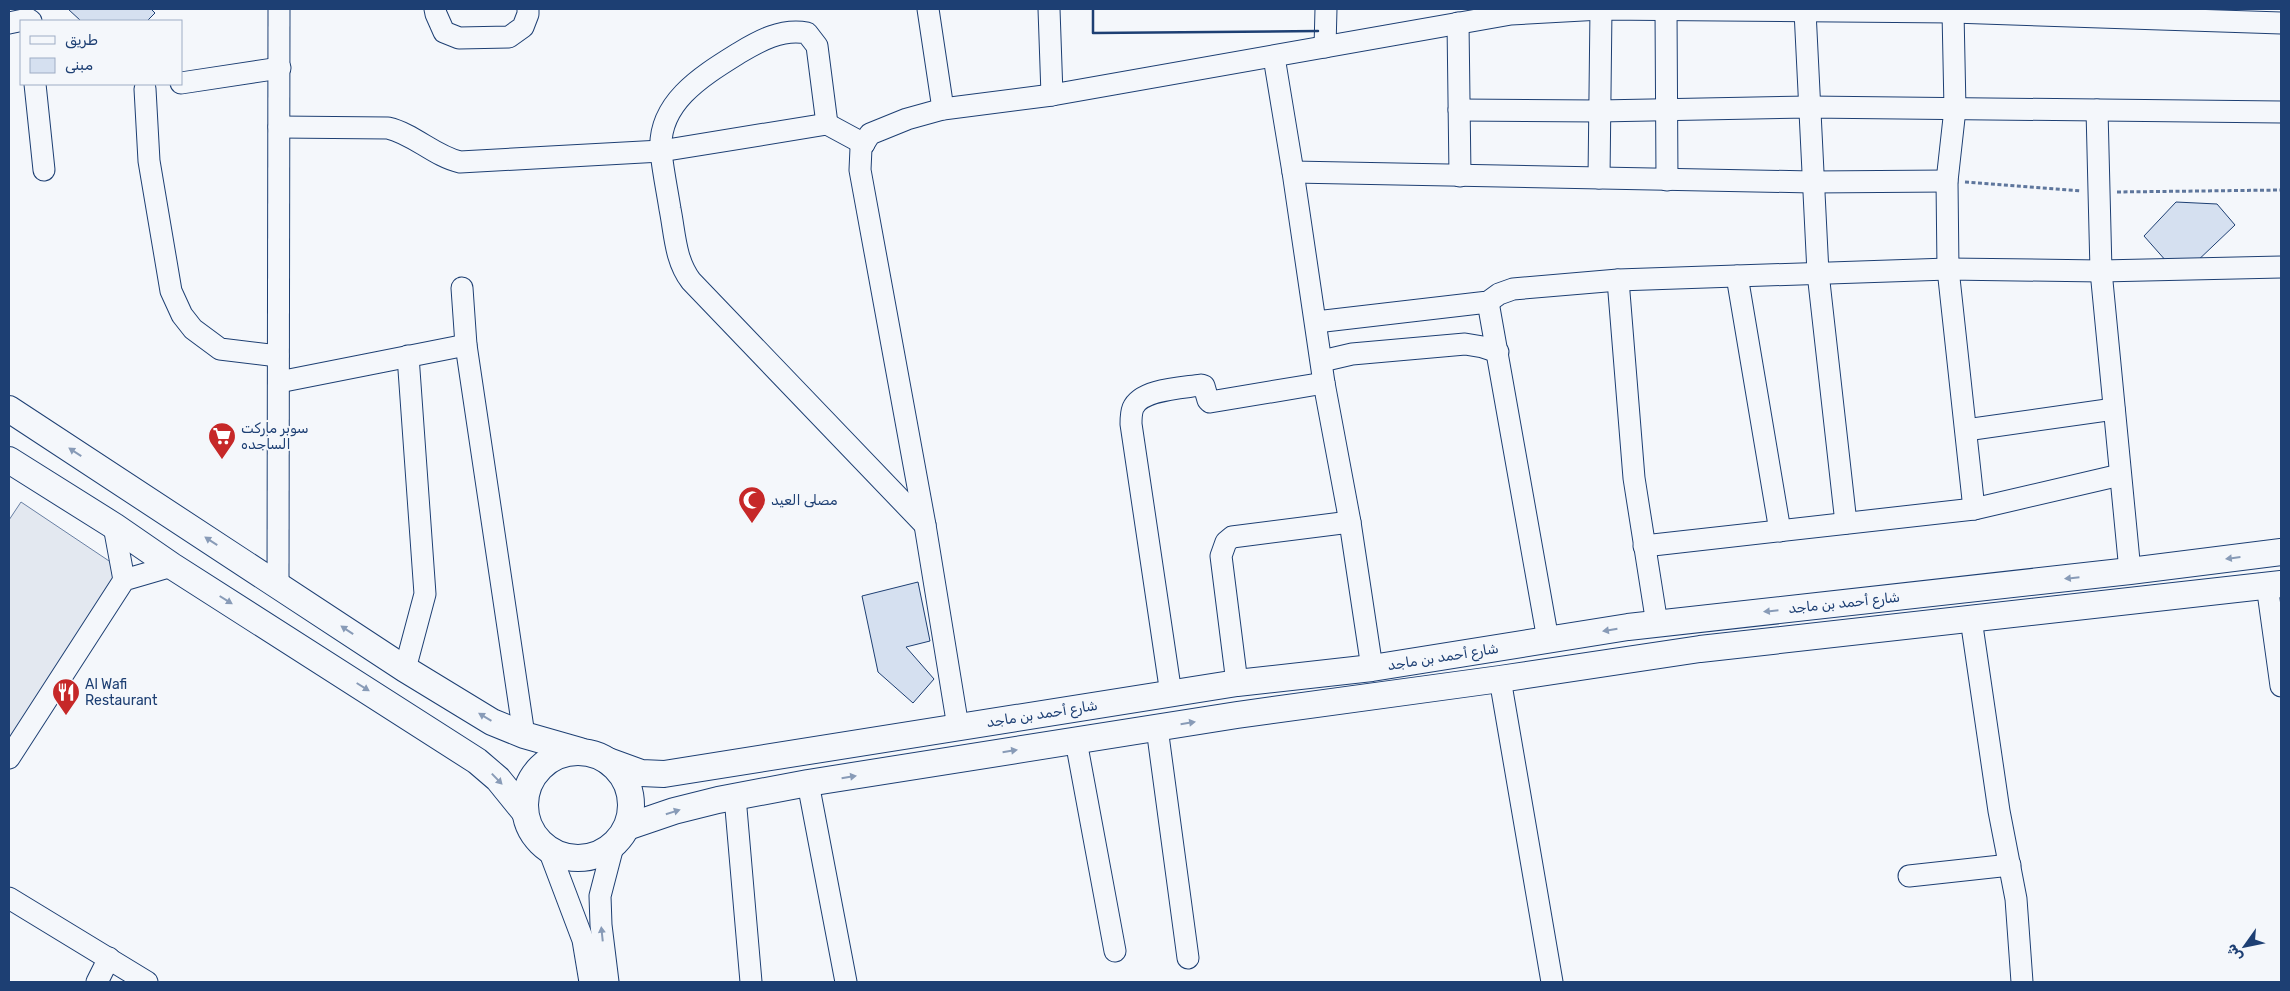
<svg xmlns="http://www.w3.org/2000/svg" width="2290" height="991" viewBox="0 0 2290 991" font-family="Rubik,'Noto Naskh Arabic',sans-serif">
<rect width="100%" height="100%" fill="#f4f7fb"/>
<path fill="#e3e8f0" stroke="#687fa3" d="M 21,502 L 133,577 L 9,749 L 9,520 Z"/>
<g fill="#d5e0f0" stroke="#1d3f73">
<path d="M 68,9 L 151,9 L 155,13 L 147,21 L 81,21 Z"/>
<path d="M 2176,202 L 2217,204 L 2235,225 L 2193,265 L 2167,262 L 2144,236 Z"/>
<path d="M 918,582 L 930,641 L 906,647 L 934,679 L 913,703 L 878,672 L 862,596 Z"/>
</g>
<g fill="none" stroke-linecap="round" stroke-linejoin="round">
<g stroke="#1d3f73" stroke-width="23">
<g id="minor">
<path d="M 435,9 L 436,14 L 444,32 L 459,38 L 509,37 L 523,27 L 528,14 L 528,9"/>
<path d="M 928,9 L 943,109"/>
<path d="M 1049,9 L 1052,95"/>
<path d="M 1666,10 L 1667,180"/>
<path d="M 1805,11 L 1818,273 L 1846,523"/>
<path d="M 1953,12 L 1955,109 L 1947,181 L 1948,269 L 1974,509"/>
<path d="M 9,23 L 28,19 L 31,21"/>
<path d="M 1458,23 L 1460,176"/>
<path d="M 1325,47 L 1326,9"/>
<path d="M 1274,57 L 1293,172 L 1324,383 L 1350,522 L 1372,668"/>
<path d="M 181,83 L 280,68"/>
<path d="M 35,84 L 44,170"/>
<path d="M 145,89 L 149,161 L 171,291 L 182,315 L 193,329 L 220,349 L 278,356"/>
<path d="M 1459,110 L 1599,111 L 1809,107 L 2281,112"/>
<path d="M 2097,110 L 2101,271 L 2130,571"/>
<path d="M 827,124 L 817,46 L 807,33 C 782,28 759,41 739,53 C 702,76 657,103 661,152 C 663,171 667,190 670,209 C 675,234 675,260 691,281 L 925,525"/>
<path d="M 279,127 L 388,128 C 414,134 434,156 460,162 L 661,151 L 827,124 L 864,144"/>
<path d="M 1293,172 L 1812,182 L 1947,181"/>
<path d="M 1599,178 L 1601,9"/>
<path d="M 1737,276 L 1780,531"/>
<path d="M 1618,280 L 1634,478 L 1657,624"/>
<path d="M 462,288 L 466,345 L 524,735"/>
<path d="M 1488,302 L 1548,640"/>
<path d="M 1316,322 L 1488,302 L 1499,294 L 1513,289 L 1618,280 L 1948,269 L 2101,271 L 2281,267"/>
<path d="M 1322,361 L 1352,354 L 1465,344 L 1483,347 L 1498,352"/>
<path d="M 279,382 L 466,345"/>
<path d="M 1966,430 L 2114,409"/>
<path d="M 114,526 L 124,580"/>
<path d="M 1644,546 L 1974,509 L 2120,475"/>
<path d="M 278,585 L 279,9"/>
<path d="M 2267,585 L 2281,686"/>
<path d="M 1971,619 L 1999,811 L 2016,899 L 2022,982"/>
<path d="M 405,669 L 425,594 L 408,356"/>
<path d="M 1500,679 L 1552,982"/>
<path d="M 1237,683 L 1221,556 L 1226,542 L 1232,537 L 1350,522"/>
<path d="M 1171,694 L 1131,424 C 1131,419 1131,413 1133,408 C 1141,389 1182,388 1201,385 L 1204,386 L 1208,400 L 1210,402 L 1324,383"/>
<path d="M 958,727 L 925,525 L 860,170 L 861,148 L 870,134 L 907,119 L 943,109 L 1052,95 L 1511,14 L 1601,9 L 1953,12 L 2281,23"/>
<path d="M 1157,728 L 1188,958"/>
<path d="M 1076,741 L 1115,951"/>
<path d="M 9,758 L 124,580 L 172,566"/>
<path d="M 808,783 L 846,982"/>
<path d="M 735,797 L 751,982"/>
<path d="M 549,850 L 583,940 L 590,982"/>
<path d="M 1909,876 L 2010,865"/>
<path d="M 9,898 L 147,982"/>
<path d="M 97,982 L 109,958"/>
<path d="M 608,982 L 601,925 L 600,896 L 613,846"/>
</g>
</g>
<g stroke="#1d3f73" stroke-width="28">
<g id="major">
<path d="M 9,409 L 405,669 L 492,722 L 524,735 L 580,751"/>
<path d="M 9,460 L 114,526 L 172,566 L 477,761 L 498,779 L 524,811"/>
<circle cx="578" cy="805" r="53"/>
<path d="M 608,761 L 641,773 L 664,774 L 1237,683 L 1372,668 L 1628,627 L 2130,571 L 2281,552"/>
<path d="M 627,827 L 674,811 L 718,800 L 808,783 L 1237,715 L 1500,679 L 1700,649 L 2281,584"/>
</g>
</g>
<g stroke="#5e769c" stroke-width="3" stroke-dasharray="4 2.5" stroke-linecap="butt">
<path d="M 1965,182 L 2081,191"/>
<path d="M 2117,192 L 2281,190"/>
</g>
<use href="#minor" stroke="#f4f7fb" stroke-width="21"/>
<use href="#major" stroke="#f4f7fb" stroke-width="26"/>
<path stroke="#1d3f73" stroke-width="2.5" d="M 1093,9 L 1093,33 L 1318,31"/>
</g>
<defs><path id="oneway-solid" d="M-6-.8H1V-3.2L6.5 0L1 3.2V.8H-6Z" transform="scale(1.25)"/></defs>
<g fill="#889bb7">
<use href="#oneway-solid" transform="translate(75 452) rotate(-147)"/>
<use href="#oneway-solid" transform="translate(211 541) rotate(-147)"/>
<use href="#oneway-solid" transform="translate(2233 558) rotate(173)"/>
<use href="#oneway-solid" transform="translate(2072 578) rotate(174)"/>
<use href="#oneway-solid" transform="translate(226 600) rotate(32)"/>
<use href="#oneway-solid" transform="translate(1771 611) rotate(174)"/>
<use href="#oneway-solid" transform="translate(347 630) rotate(-146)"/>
<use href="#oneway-solid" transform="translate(1610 630) rotate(171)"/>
<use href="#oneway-solid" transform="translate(363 687) rotate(32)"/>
<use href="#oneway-solid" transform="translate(485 717) rotate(-149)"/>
<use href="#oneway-solid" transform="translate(1188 723) rotate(-9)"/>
<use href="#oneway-solid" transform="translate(1010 751) rotate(-9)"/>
<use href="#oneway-solid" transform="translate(849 777) rotate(-9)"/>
<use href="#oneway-solid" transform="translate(497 779) rotate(46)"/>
<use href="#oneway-solid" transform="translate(673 812) rotate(-17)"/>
<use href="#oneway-solid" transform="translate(602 934) rotate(-96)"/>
</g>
<defs>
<g id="supermarket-pin" transform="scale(1.4375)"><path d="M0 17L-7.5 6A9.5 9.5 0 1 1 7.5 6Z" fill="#c62828" stroke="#f4f7fb"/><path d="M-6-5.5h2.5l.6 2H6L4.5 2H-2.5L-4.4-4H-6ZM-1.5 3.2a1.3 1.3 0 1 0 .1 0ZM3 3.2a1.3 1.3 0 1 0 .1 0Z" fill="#fff"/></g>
<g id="mosque-pin" transform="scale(1.4375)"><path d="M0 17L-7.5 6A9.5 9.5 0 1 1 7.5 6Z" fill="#c62828" stroke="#f4f7fb"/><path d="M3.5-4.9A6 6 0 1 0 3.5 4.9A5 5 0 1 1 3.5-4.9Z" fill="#fff"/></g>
<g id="restaurant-pin" transform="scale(1.4375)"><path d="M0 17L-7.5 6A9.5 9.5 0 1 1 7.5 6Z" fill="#c62828" stroke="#f4f7fb"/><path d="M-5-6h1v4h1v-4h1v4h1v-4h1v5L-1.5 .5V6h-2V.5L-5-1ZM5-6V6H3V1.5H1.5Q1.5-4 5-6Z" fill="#fff"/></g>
</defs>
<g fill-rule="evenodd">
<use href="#supermarket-pin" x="222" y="436"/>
<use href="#mosque-pin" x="752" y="500"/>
<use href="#restaurant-pin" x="66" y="692"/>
</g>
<g text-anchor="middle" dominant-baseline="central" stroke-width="4" stroke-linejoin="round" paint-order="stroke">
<g font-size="14" fill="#1d3f73" stroke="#f4f7fb" text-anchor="start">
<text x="241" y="428">سوبر ماركت<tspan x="241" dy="16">الساجده</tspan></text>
<text x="771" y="500">مصلى العيد</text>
<text x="85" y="684">Al Wafi<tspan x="85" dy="16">Restaurant</tspan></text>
</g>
<g font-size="14" fill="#1d3f73" stroke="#f4f7fb">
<text transform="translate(1844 603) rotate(-6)">شارع أحمد بن ماجد</text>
<text transform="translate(1443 657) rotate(-9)">شارع أحمد بن ماجد</text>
<text transform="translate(1042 714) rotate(-9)">شارع أحمد بن ماجد</text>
</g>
</g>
<rect width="2290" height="991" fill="none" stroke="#1d3f73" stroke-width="20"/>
<rect x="20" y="20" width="162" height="65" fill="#f4f7fb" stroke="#9eadc5"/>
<rect x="30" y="36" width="25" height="8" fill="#f4f7fb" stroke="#9eadc5"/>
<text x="65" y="45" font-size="15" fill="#1d3f73">طريق</text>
<rect x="30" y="58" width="25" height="15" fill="#d5e0f0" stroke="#9eadc5"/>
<text x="65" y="70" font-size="15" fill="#1d3f73">مبنى</text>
<g transform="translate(2245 946) rotate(237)" stroke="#f4f7fb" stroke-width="4" paint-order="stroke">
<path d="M0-4L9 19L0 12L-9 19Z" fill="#1d3f73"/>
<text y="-8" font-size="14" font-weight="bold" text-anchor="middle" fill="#1d3f73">ش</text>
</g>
</svg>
